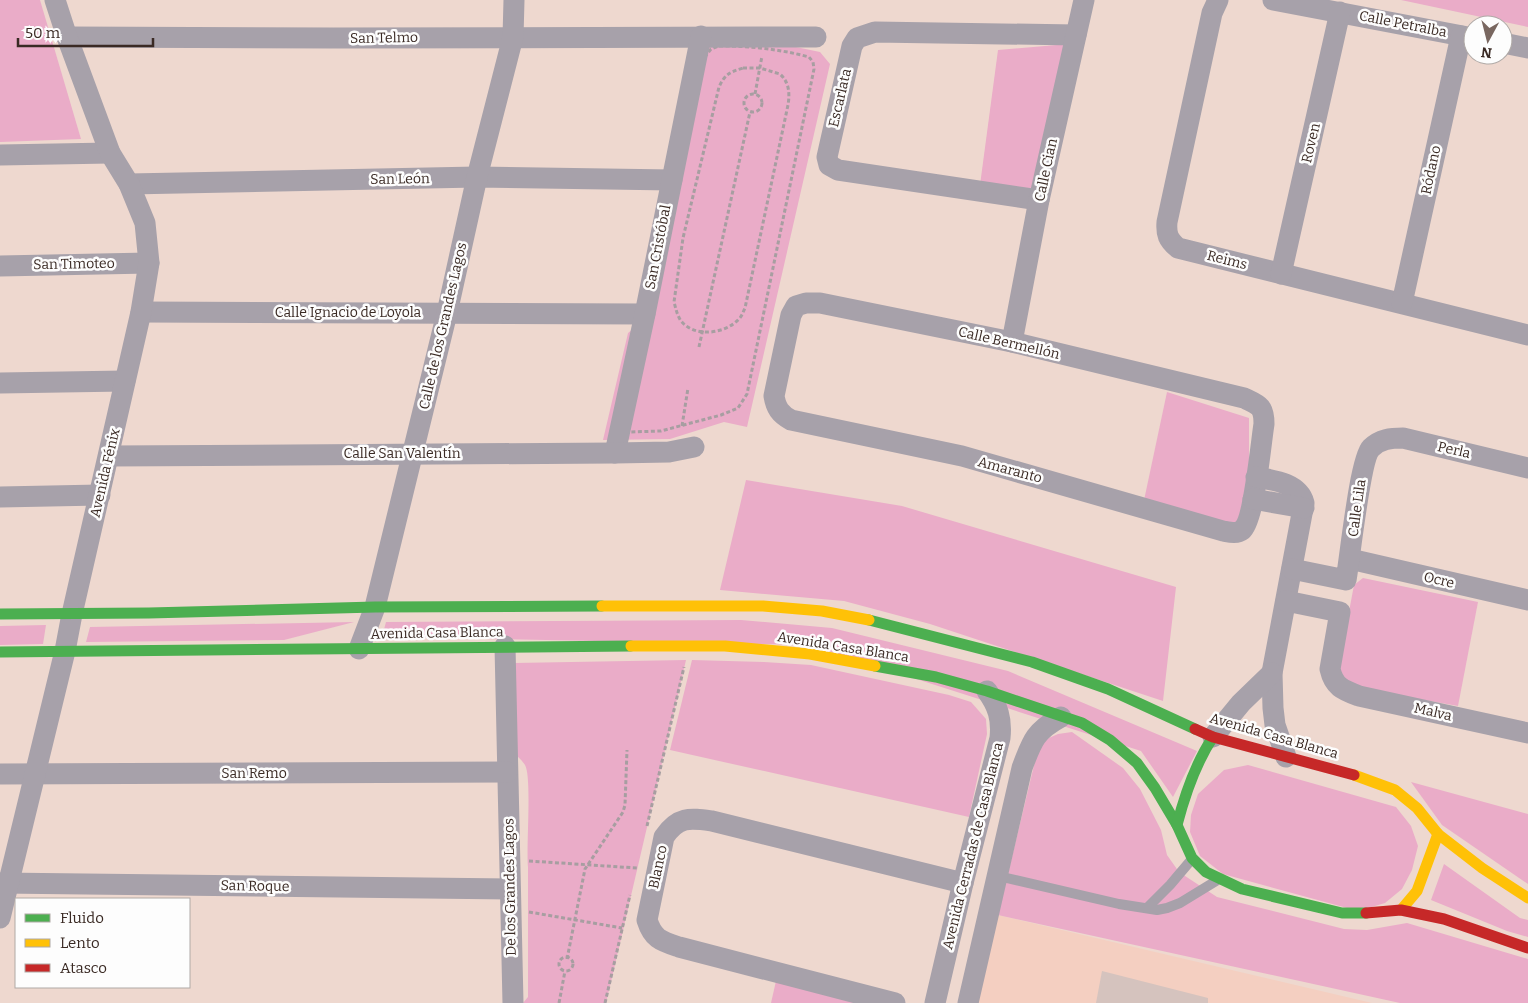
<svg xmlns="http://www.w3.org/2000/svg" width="1528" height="1003" viewBox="0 0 1528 1003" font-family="Bitter,serif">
<rect width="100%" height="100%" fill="#eed8cf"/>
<path fill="#f4cfc1" d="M 998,915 L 1372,1003 L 977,1003 Z"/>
<g fill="#eaacc8">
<path d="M 0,0 L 40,0 L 81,139 L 0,142 Z"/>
<path d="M 1401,0 L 1528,0 L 1528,27 Z"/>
<path d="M 767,41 L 820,52 L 830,64 L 747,427 L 724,422 L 670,439 L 603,440 L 628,333 L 652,314 L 689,58 L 714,42 Z"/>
<path d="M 1068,44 L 1035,194 L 980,185 L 998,50 Z"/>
<path d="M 1167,392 L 1249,418 L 1249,475 L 1243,518 L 1229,529 L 1143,505 Z"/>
<path d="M 746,480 L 902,506 L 1176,587 L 1163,701 L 930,624 L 844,601 L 720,590 Z"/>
<path d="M 1363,578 L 1478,602 L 1458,706 L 1352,687 L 1338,670 L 1354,585 Z"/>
<path d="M 741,620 L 832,628 L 1008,671 L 1197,751 L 1173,797 L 1141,751 L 810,645 L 382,637 L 386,622 Z"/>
<path d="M 354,622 L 284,640 L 86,642 L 90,627 Z"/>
<path d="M 46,625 L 43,644 L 0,645 L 0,626 Z"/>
<path d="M 686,660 L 606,1003 L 523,1003 L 528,997 L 528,867 C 526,847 532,777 525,765 C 522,760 516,755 512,751 L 514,663 Z"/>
<path d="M 692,660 L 764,662 L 811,665 L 949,695 L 971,702 L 986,719 L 987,734 L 969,817 L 670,750 Z"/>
<path d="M 1072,732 L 1123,768 L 1140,789 L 1161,830 L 1167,855 L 1179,872 L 1217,897 L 1344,929 L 1367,930 L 1407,923 L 1528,959 L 1528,1003 L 1400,1003 L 998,915 L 1036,757 L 1042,741 L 1058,734 Z"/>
<path d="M 1248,765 L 1396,807 L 1411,826 L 1418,846 L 1412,870 L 1402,889 L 1385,903 L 1358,911 L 1223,874 L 1200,856 L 1190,832 L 1191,815 L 1198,794 L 1224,770 Z"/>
<path d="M 1411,782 L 1528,814 L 1528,884 L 1442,825 Z"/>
<path d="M 1444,864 L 1520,918 L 1528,920 L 1528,937 L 1507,931 L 1431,900 Z"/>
<path d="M 776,981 L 859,1003 L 771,1003 Z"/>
</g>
<path fill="#d5c3be" d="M 1102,971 L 1208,998 L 1208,1003 L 1096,1003 Z"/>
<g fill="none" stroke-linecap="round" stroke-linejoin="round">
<g stroke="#a79ea1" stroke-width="3" stroke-dasharray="4 2.5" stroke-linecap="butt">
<path d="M 719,46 C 750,46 779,49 809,57 L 813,62 L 814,69 L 747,394 L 738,408 L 721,415 L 661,431 L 628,432 L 704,58 L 711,49 Z"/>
<path d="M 743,68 L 760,68 L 780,74 C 789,82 790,93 788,105 L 745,308 C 743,312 742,316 739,319 C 725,334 695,338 681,321 C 677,315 676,309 674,302 L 683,238 L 719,87 C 725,74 730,72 743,68 Z"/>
<circle cx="753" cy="103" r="9"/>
<path d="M 755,94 L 762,56"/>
<path d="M 699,347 L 750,112"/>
<path d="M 682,426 L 688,388"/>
<path d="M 647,826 L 684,667"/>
<path d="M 529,861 L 637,868"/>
<path d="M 529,912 L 622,928"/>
<circle cx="566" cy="964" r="7"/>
<path d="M 567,959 L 585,869 L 623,812 L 625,805 L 627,750"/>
<path d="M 559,1003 L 565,971"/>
<path d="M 605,1003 L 630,895"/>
</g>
<g stroke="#a7a1aa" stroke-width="10">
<path d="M 998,876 L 1119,904 L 1157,910 L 1167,908 L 1180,903 L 1216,881"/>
<path d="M 1147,908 L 1170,885 L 1192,859"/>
</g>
<g stroke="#a7a1aa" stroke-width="21">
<path d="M 1218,0 L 1212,13 L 1167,222 C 1166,234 1168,240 1178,248 L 1528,335"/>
<path d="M 1273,0 L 1473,38"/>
<path d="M 67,37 L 333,38 L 816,37"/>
<path d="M 1503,43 L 1528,48"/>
<path d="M 0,155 L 110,153"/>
<path d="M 129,184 L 477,177 L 672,180"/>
<path d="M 1039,200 L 838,170 L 829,165 L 827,157 L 852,46 L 857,38 L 875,32 L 1076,35"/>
<path d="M 0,266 L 149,263"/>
<path d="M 1281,274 L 1340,12"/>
<path d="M 806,303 L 820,303 L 1012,342 L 1244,398 C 1259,405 1264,406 1264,424 C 1261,442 1254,521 1242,530 C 1237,534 1229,532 1223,531 L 962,456 L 791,420 C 780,414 776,408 774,396 L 791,315 L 796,306 Z"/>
<path d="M 1402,303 L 1461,36"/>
<path d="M 141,312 L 645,314"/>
<path d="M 1012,342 L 1039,200 L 1084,0"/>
<path d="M 0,383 L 125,381"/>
<path d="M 615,453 L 645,314 L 701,36"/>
<path d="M 109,456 L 615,453 L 669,452 L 694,447"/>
<path d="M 1256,477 C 1273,480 1299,483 1304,503 L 1272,673 L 1273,708 L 1275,725 L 1286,757"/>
<path d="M 0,497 L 100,495"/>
<path d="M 1253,499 L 1304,508"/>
<path d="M 1350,559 L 1528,600"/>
<path d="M 1292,569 L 1346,580 C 1350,558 1360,459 1371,448 C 1380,439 1391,438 1403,438 L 1528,468"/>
<path d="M 1286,601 L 1340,612 L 1330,669 C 1334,687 1343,690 1359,696 L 1528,733"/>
<path d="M 505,646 L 513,1003"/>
<path d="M 359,649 L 375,607 L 447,313 L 477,177 L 513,37 L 514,0"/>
<path d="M 1213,737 L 1241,703 L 1272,673"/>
<path d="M 0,774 L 507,772"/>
<path d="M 0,883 L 510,889"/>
<path d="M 0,918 L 65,651 L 72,614 L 141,312 L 149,263 L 145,223 L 129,184 L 110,153 L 67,37 L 55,0"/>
<path d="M 895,1003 L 679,947 C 661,941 653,939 647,920 L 664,837 C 678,816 690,818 712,821 L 963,883"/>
<path d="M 935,1003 L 963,883 L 1000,738 C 1002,719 998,706 987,691"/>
<path d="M 968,1003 L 1022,768 C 1032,741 1035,731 1061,717"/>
</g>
<g stroke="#4caf50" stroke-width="11">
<path d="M 0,614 L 149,613 L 375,607 L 602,606"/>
<path d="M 869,620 L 1032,662 L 1108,689 L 1195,729"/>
<path d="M 0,652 L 631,646"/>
<path d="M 875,666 L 936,677 L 987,691 L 1082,723 L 1110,740 L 1137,763 L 1155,788 L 1177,825 L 1192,858 L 1206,872 L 1242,889 L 1342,913 L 1366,913"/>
<path d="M 1177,825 C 1185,794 1195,764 1213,737"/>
</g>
<g stroke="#ffc107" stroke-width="11">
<path d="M 602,606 L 763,606 L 822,611 L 869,620"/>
<path d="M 631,646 L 725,646 L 810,654 L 875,666"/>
<path d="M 1354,775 L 1395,790 L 1417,808 L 1438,834 L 1482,868 L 1528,898"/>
<path d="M 1401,910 L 1417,891 L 1438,834"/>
</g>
<g stroke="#c62828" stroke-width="11">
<path d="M 1195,729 L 1213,737 L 1354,775"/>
<path d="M 1366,913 L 1401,910 L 1444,919 L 1528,948"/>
</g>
</g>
<g text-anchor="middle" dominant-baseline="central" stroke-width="5" stroke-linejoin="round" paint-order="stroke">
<g font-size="14" fill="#3a2a24" stroke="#fdfdfd">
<text transform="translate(1403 24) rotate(11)">Calle Petralba</text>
<text transform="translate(384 38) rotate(-1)">San Telmo</text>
<text transform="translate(840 98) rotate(-77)">Escarlata</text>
<text transform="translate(1311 143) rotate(-77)">Roven</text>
<text transform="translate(1046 170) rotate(-78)">Calle Cian</text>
<text transform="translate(1431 170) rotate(-78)">Ródano</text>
<text transform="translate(400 179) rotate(-1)">San León</text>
<text transform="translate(658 247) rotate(-79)">San Cristóbal</text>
<text transform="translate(1227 260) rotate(14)">Reims</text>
<text transform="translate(74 264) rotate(-1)">San Timoteo</text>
<text x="348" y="312">Calle Ignacio de Loyola</text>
<text transform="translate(443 326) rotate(-77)">Calle de los Grandes Lagos</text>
<text transform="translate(1009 343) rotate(13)">Calle Bermellón</text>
<text transform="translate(1454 450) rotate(13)">Perla</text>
<text x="402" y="453">Calle San Valentín</text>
<text transform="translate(1010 470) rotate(15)">Amaranto</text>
<text transform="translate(105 473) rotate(-77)">Avenida Fénix</text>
<text transform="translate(1357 508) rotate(-82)">Calle Lila</text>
<text transform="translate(1439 580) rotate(13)">Ocre</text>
<text transform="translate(437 633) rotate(-1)">Avenida Casa Blanca</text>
<text transform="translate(843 647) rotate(9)">Avenida Casa Blanca</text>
<text transform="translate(1433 712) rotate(13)">Malva</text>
<text transform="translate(1274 736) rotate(16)">Avenida Casa Blanca</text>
<text x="254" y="773">San Remo</text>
<text transform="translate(973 846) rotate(-76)">Avenida Cerradas de Casa Blanca</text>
<text transform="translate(658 867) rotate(-78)">Blanco</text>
<text transform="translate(255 886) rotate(1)">San Roque</text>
<text transform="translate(510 887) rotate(-91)">De los Grandes Lagos</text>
</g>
</g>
<rect x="15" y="898" width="175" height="90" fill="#fdfdfd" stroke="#afa9a6"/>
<rect x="25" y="914" width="25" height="8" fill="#4caf50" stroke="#afa9a6"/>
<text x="60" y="923" font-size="15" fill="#3a2a24">Fluido</text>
<rect x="25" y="939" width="25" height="8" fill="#ffc107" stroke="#afa9a6"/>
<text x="60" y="948" font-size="15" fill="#3a2a24">Lento</text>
<rect x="25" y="964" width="25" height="8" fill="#c62828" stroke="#afa9a6"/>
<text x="60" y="973" font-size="15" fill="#3a2a24">Atasco</text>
<g transform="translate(1488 40) rotate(187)"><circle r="24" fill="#fdfdfd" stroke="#afa9a6"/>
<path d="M0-4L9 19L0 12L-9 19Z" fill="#796760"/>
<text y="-8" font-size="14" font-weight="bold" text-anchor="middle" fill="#3a2a24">N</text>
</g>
<path d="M18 38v8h135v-8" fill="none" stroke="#3a2a24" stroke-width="2.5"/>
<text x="25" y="38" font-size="15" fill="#3a2a24" stroke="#fdfdfd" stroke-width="4" paint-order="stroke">50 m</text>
</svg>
